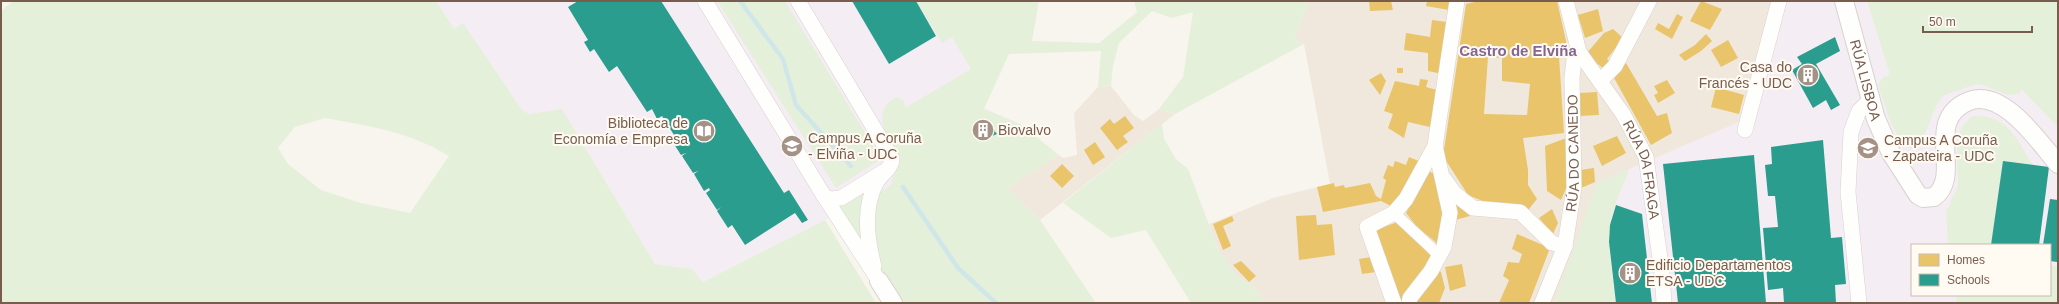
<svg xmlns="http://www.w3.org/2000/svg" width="2059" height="304" viewBox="0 0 2059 304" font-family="Arial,sans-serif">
<rect width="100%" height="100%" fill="#f8f5ef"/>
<g fill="#f1e8dd">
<path d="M 1309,1 L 1785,1 L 1755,115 L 1564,280 L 1555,303 L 1264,303 L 1255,288 L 1238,277 L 1229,266 L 1219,251 L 1209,224 L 1273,198 L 1330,184 L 1304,44 L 1294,39 Z"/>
<path d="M 1111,86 L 1134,115 L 1143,121 L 1159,109 L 1175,114 L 1040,220 L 1007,188 L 1059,155 L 1063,158 L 1077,155 L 1074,113 L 1098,87 Z"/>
</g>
<g fill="#f5edf4" fill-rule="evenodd">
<path d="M 316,1 L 989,1 L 1008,36 L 984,108 L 1020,124 L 890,186 L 876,194 L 703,282 L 692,269 L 655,264 L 579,137 L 526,137 Z"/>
<path d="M 1785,1 L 1867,1 L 1890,75 L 2021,88 L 2058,127 L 2058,303 L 1568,303 L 1597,183 L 1755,115 ZM 1912,245 L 2050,245 L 2050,295 L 1912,295 Z"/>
</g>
<g fill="#e5f0da" fill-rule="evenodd">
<path d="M 13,1 L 436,1 L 454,29 L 463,23 L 522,110 L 529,114 L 562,109 L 655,264 L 692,269 L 703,282 L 825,220 L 876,303 L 1,303 L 1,11 ZM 325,118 C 369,126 410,132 449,156 L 410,213 L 361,203 L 321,190 L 288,164 L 278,148 L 295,127 Z"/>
<path d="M 717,1 L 785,1 L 881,159 L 836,188 Z"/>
<path d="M 916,1 L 1039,1 L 1032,41 L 1099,43 L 1137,12 L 1134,1 L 1309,1 L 1294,39 L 1304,44 L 1175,114 L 1159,109 L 1183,77 L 1193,12 L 1172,18 L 1152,11 L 1119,43 L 1113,66 L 1111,86 L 1098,87 L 1101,51 L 1009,54 L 984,109 L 1020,124 L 1059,155 L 1008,188 L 1040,220 L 1096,303 L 902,303 L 880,269 L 874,220 L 876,194 L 890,186 L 899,161 C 890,141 868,111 896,97 L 903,100 L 905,108 L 971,69 L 952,37 L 942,43 Z"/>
<path d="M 1867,1 L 2058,1 L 2058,127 L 2021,89 L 2021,92 C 2007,102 1987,81 1974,85 C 1966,88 1948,93 1942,97 C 1940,99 1939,103 1937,105 C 1928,121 1928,138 1911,149 L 1902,145 L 1890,121 L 1878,85 L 1883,77 L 1890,75 Z"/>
<path d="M 1974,116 C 2008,114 2017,140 2033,165 L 2003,161 L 1991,245 L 1948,245 L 1946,211 L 1950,205 C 1950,198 1957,192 1958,185 C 1959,163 1950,127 1974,116 Z"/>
<path d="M 1162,124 L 1164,139 L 1176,159 L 1188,169 L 1219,251 L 1238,277 L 1255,288 L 1264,303 L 1191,303 L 1146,230 L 1111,238 L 1063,203 Z"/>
<path d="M 1629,169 C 1623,187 1612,207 1610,225 C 1607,250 1613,278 1616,303 L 1555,303 L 1597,183 Z"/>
<path d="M 870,187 L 863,244 L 835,207 Z"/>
<path d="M 2050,266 L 2058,266 L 2058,303 L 1957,303 L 1956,295 L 2050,295 Z"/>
</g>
<g fill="#e9c46a" fill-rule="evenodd">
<path d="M 1369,1 L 1391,1 L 1393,10 L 1370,11 Z"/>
<path d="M 1427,1 L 1450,1 L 1449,10 L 1426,6 Z"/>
<path d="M 1479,1 L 1557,1 L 1569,54 L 1559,56 L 1564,133 L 1523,138 L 1528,170 L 1528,185 L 1537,199 L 1529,209 L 1485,202 L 1468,195 L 1443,156 L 1466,4 ZM 1488,57 L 1502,58 L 1502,81 L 1530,84 L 1527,115 L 1484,114 Z"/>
<path d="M 1701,1 L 1722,9 L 1710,30 L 1690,21 Z"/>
<path d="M 1598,9 L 1603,31 L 1585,38 L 1578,15 Z"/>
<path d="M 1677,14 L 1683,17 L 1672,39 L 1655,29 L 1658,23 L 1669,29 Z"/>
<path d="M 1432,20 L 1447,22 L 1442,74 L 1428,71 L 1428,53 L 1404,50 L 1406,33 L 1430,37 Z"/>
<path d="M 1613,29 L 1623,38 L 1607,59 L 1610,62 L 1605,70 L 1586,54 L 1604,33 Z"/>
<path d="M 1706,34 L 1712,41 L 1701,51 L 1685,61 L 1679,55 L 1695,45 Z"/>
<path d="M 1728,40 L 1738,58 L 1721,67 L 1711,50 Z"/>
<path d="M 1626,63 L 1657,116 L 1667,113 L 1672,133 L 1651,145 L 1613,76 Z"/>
<rect x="1397" y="68" width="6" height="5"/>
<path d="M 1381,73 L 1386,81 L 1380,95 L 1369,80 Z"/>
<path d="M 1420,79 L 1428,80 L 1426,87 L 1437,90 L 1430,127 L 1408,122 L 1404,138 L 1388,128 L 1393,114 L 1384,111 L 1395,81 L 1419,86 Z"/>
<path d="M 1667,80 L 1675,93 L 1658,103 L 1654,95 L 1658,93 L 1654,86 Z"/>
<path d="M 1716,87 L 1744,95 L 1739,114 L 1711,107 Z"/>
<path d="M 1597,92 L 1599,115 L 1579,116 L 1579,93 Z"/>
<path d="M 1125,116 L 1134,128 L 1123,136 L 1128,142 L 1117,150 L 1100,128 L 1110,119 L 1114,124 Z"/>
<path d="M 1617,136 L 1626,153 L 1602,166 L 1593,146 Z"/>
<path d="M 1569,137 L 1568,184 L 1561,200 L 1547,191 L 1545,146 Z"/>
<path d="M 1095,142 L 1105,157 L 1093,165 L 1084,150 Z"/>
<path d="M 1409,157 L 1421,162 L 1408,187 L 1391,206 L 1381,201 L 1323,212 L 1317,187 L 1334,183 L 1335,187 L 1344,185 L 1345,188 L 1370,183 L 1376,196 L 1381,199 L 1386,180 L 1383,178 L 1388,165 L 1393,167 L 1395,161 L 1406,165 Z"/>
<path d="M 1062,164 L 1074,176 L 1062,188 L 1050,176 Z"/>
<path d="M 1594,168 L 1595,182 L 1581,188 L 1580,170 Z"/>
<path d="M 1427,171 L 1436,174 L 1444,211 L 1438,244 L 1417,227 L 1406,213 Z"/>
<path d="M 1455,199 L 1470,216 L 1455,220 Z"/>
<path d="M 1552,209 L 1558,223 L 1553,234 L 1539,218 Z"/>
<path d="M 1316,215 L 1317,225 L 1332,224 L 1335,255 L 1299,260 L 1296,216 Z"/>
<path d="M 1232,216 L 1234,221 L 1223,226 L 1231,246 L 1223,250 L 1213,224 Z"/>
<path d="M 1401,221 L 1433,259 L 1401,303 L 1374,230 Z"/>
<path d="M 1517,234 L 1550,248 L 1529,303 L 1499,303 L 1509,280 L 1503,276 L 1508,262 L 1519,263 L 1522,254 L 1512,249 Z"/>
<path d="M 1371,257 L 1376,272 L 1362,274 L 1359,259 Z"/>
<path d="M 1241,261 L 1256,276 L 1249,282 L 1233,265 Z"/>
<path d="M 1462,264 L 1466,286 L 1450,291 L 1445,267 Z"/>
<path d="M 1439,271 L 1441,272 L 1445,288 L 1439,303 L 1414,303 Z"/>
</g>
<g fill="#2a9d8f">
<path d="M 578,1 L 661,1 L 784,193 L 789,190 L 808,220 L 802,223 L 795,213 L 745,245 L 732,225 L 728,228 L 717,211 L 721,207 L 717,210 L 706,193 L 710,190 L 709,188 L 704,191 L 694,174 L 698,171 L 693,173 L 682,156 L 686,153 L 681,155 L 670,138 L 674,135 L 662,116 L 657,119 L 652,109 L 647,112 L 617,66 L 609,72 L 594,49 L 590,52 L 584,42 L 588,40 L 568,7 Z"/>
<path d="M 852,1 L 916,1 L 936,36 L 889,64 Z"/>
<path d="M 1835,37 L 1840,51 L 1816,64 L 1840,105 L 1831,110 L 1826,100 L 1813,108 L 1792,70 L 1802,64 L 1797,57 Z"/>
<path d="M 978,121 L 992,128 L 997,134 L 985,139 L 978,137 L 974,133 L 972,128 L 974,124 Z"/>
<path d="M 1823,140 L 1831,238 L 1842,237 L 1846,284 L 1835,285 L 1836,303 L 1784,303 L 1783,288 L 1768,290 L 1763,228 L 1778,227 L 1775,196 L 1768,196 L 1765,165 L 1772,164 L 1771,147 Z"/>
<path d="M 1754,155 L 1766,303 L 1678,303 L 1663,164 Z"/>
<path d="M 2003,161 L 2049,167 L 2039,245 L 1991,245 Z"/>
<path d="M 2050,199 L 2058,200 L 2057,262 L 2050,261 L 2050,245 L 2043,245 Z"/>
<path d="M 1616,205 L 1642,214 L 1652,303 L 1616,303 L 1609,242 L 1610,225 Z"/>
</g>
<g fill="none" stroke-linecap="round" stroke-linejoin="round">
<g stroke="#d0e7e9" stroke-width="4.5">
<path d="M 740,1 L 783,59 L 796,105 L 851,166"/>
<path d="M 903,187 L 958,268 L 996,303"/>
</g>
<g stroke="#d8d2cd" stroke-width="12">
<path id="pedestrian" d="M 1394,213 L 1439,255"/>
</g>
<g stroke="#d8d2cd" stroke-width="16">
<g id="minor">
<path d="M 705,1 L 824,196 L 879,281"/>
<path d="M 798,1 L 892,158 C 892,169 881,174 876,183 C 863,208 867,240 874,266"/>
<path id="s1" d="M 1579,52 L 1623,114 L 1646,157 L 1662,273 L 1664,303"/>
<path d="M 1601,80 L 1615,66 L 1649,1"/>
<path d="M 1745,130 L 1779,1"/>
<path d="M 1445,180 L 1455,194 L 1473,208 L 1520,212 L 1552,243 L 1565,246"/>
<path d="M 824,196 L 830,199 L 841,198 L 883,172"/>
<path d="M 1394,303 L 1367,227 L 1394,213 L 1406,199 L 1435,146"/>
<path d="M 1409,303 L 1410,298 L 1431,271 L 1444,247 L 1450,213 L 1435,146 L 1457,1"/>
<path id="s2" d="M 1542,303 L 1565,246 L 1574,188 L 1572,78 L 1574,60 L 1579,52 L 1566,1"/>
<path d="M 1859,303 L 1848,192 L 1851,132 L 1859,111 L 1870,100"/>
</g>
</g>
<g stroke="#d8d2cd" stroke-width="20">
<g id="tertiary">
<path id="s3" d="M 1844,1 L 1876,119 L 1891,153 L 1918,195 L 1923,198 L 1934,197 C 1964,175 1922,120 1969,101 C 2003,88 2039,142 2058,164"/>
<path d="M 879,281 L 893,303"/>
</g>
</g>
<use href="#pedestrian" stroke="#fefefd" stroke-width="11"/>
<use href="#minor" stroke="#fefefd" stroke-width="15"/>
<use href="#tertiary" stroke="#fefefd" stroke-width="18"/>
</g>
<defs>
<g id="building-disc" transform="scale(1.15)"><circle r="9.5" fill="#a59286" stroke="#fffaf2"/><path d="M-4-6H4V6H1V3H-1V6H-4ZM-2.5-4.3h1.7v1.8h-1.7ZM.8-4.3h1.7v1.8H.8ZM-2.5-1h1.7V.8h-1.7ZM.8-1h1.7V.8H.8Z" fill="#fff"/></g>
<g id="library-disc" transform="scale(1.15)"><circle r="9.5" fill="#a59286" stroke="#fffaf2"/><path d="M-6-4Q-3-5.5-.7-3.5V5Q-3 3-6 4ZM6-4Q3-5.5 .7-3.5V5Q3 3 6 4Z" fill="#fff"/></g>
<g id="university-disc" transform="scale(1.15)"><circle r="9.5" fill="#a59286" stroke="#fffaf2"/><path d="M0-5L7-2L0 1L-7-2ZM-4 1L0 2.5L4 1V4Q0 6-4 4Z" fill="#fff"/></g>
</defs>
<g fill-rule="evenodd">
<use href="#building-disc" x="1808" y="75"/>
<use href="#building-disc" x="983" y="130"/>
<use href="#library-disc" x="704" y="131"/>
<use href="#university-disc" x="792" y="146"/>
<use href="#university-disc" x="1868" y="148"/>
<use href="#building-disc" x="1630" y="273"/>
</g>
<g text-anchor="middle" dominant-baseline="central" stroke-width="4" stroke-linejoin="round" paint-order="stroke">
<g font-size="14" fill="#785d4e" stroke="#fffaf2" text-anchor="start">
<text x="1792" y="67" text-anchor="end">Casa do<tspan x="1792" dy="16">Francés - UDC</tspan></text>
<text x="688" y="123" text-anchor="end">Biblioteca de<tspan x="688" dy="16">Economía e Empresa</tspan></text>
<text x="998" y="130">Biovalvo</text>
<text x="808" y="138">Campus A Coruña<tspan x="808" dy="16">- Elviña - UDC</tspan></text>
<text x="1884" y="140">Campus A Coruña<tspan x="1884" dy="16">- Zapateira - UDC</tspan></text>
<text x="1646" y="265">Edificio Departamentos<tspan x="1646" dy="16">ETSA - UDC</tspan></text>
</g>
<g font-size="14" fill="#785d4e" stroke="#fffaf2">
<text stroke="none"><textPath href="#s3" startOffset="82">RÚA LISBOA</textPath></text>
<text stroke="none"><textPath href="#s2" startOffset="155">RÚA DO CANEDO</textPath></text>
<text stroke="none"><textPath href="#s1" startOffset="136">RÚA DA FRAGA</textPath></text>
</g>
<g font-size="15" font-weight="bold" fill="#846693" stroke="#fffaf2">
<text x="1518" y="50">Castro de Elviña</text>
</g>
</g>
<rect width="2059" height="304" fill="none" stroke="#785d4e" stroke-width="4"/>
<rect x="1911" y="244" width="140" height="52" fill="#fffaf2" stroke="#c9bbb0"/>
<rect x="1919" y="254" width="20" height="12" fill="#e9c46a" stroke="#c9bbb0"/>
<text x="1947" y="264" font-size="12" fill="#785d4e">Homes</text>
<rect x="1919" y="274" width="20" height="12" fill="#2a9d8f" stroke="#c9bbb0"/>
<text x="1947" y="284" font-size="12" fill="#785d4e">Schools</text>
<path d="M1923 26v6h109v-6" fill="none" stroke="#785d4e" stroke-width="2"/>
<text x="1929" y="26" font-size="12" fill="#785d4e" stroke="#fffaf2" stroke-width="3" paint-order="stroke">50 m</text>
</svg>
